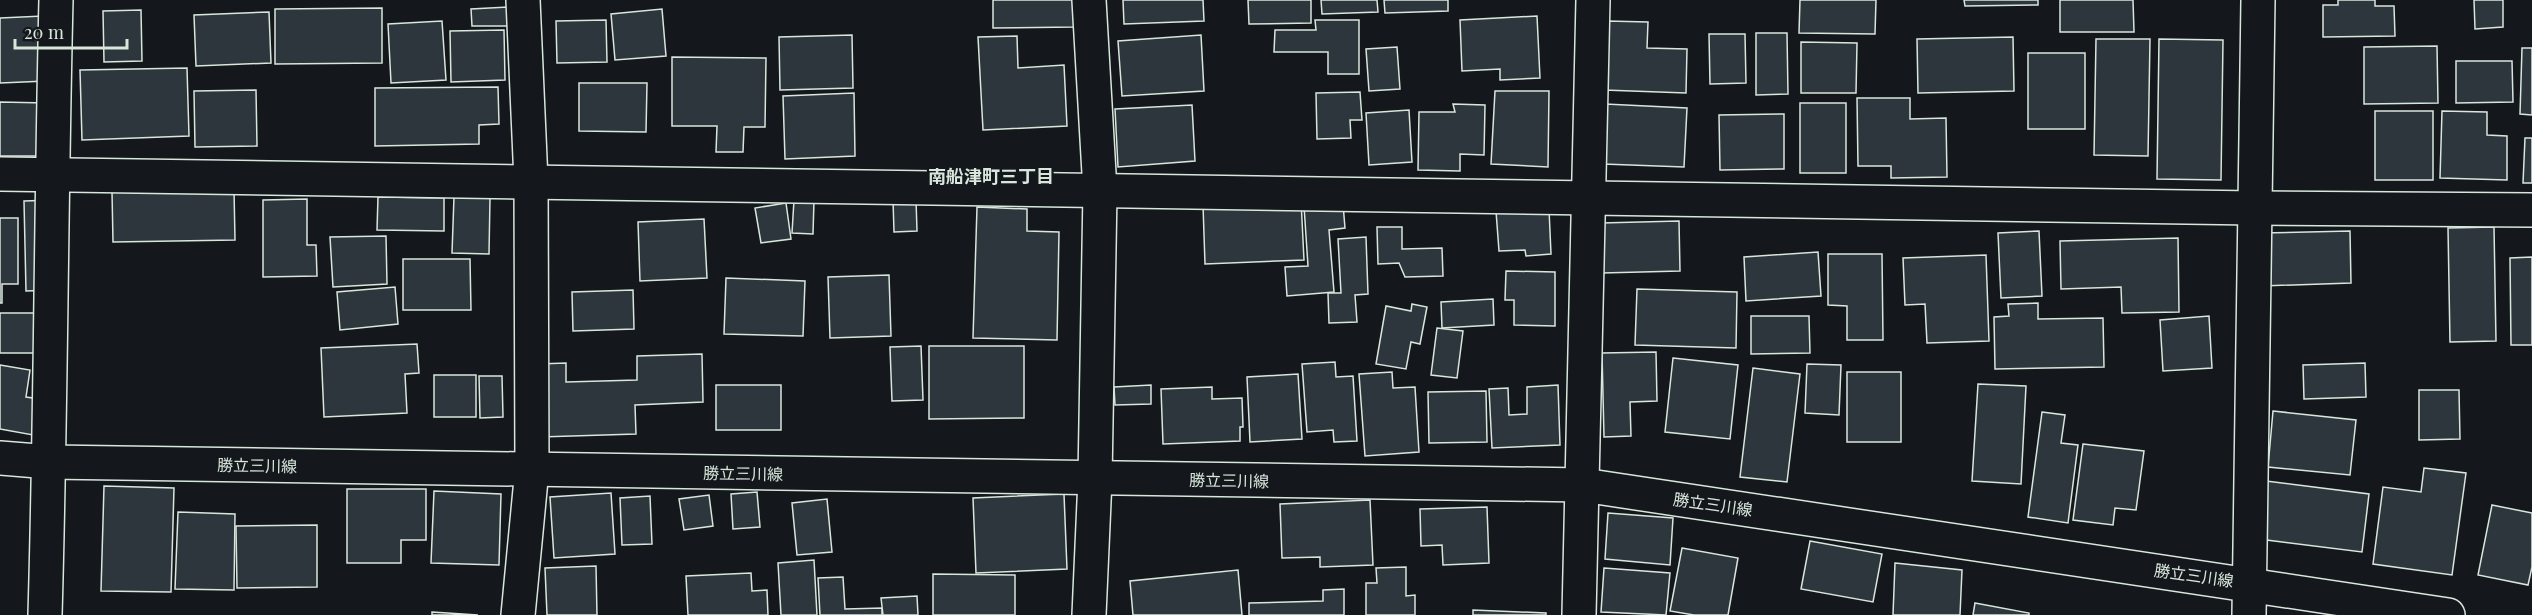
<svg xmlns="http://www.w3.org/2000/svg" width="2532" height="615" viewBox="0 0 2532 615" font-family="'Playfair Display','Noto Sans JP',serif">
<rect width="100%" height="100%" fill="#14181c"/>
<g fill="#2c363c" stroke="#d8e6dc" stroke-width="1.5">
<path d="M 993,0 L 1073,0 L 1074,27 L 993,28 Z"/>
<path d="M 1123,0 L 1203,0 L 1204,21 L 1124,24 Z"/>
<path d="M 1248,0 L 1311,0 L 1311,23 L 1249,24 Z"/>
<path d="M 1321,0 L 1377,0 L 1378,12 L 1322,14 Z"/>
<path d="M 1384,0 L 1448,0 L 1448,11 L 1385,13 Z"/>
<path d="M 1800,0 L 1876,0 L 1875,34 L 1799,33 Z"/>
<path d="M 1964,0 L 2038,0 L 2038,5 L 1965,6 Z"/>
<path d="M 2060,0 L 2133,0 L 2134,32 L 2060,32 Z"/>
<path d="M 2338,0 L 2375,0 L 2375,6 L 2394,6 L 2395,36 L 2323,37 L 2323,5 L 2338,5 Z"/>
<path d="M 2474,0 L 2503,0 L 2503,27 L 2475,29 Z"/>
<path d="M 508,7 L 509,26 L 472,26 L 471,9 Z"/>
<path d="M 382,8 L 382,63 L 275,64 L 275,9 Z"/>
<path d="M 662,9 L 666,56 L 615,60 L 611,14 Z"/>
<path d="M 141,10 L 142,61 L 104,62 L 103,11 Z"/>
<path d="M 269,12 L 271,63 L 196,66 L 194,15 Z"/>
<path d="M 43,16 L 46,81 L 0,83 L 0,18 Z"/>
<path d="M 1537,16 L 1540,78 L 1500,80 L 1500,69 L 1462,71 L 1460,20 Z"/>
<path d="M 606,20 L 607,62 L 557,63 L 556,21 Z"/>
<path d="M 1315,20 L 1359,20 L 1359,74 L 1328,74 L 1328,52 L 1274,52 L 1275,30 L 1316,30 Z"/>
<path d="M 442,21 L 446,80 L 391,83 L 388,24 Z"/>
<path d="M 1607,21 L 1648,22 L 1647,48 L 1687,49 L 1686,93 L 1604,90 Z"/>
<path d="M 504,30 L 505,80 L 451,82 L 450,31 Z"/>
<path d="M 1756,33 L 1787,33 L 1788,94 L 1756,95 Z"/>
<path d="M 1709,34 L 1745,34 L 1746,83 L 1710,84 Z"/>
<path d="M 852,35 L 853,88 L 780,90 L 779,37 Z"/>
<path d="M 1201,35 L 1204,91 L 1122,96 L 1118,41 Z"/>
<path d="M 1017,36 L 1018,68 L 1064,65 L 1067,126 L 983,130 L 978,37 Z"/>
<path d="M 2013,37 L 2014,91 L 1918,93 L 1917,39 Z"/>
<path d="M 2096,39 L 2150,39 L 2148,156 L 2094,155 Z"/>
<path d="M 2159,39 L 2223,40 L 2221,180 L 2157,179 Z"/>
<path d="M 1801,42 L 1857,43 L 1856,93 L 1801,93 Z"/>
<path d="M 2437,46 L 2438,103 L 2364,104 L 2364,47 Z"/>
<path d="M 1397,47 L 1400,89 L 1369,91 L 1366,49 Z"/>
<path d="M 2522,48 L 2532,48 L 2532,115 L 2520,114 Z"/>
<rect x="2028" y="53" width="57" height="76"/>
<path d="M 672,57 L 766,58 L 765,127 L 744,127 L 743,152 L 716,152 L 717,126 L 672,126 Z"/>
<path d="M 2456,61 L 2512,61 L 2513,102 L 2456,103 Z"/>
<path d="M 187,68 L 189,136 L 82,140 L 80,70 Z"/>
<path d="M 579,83 L 647,83 L 646,132 L 579,131 Z"/>
<path d="M 498,87 L 499,124 L 479,125 L 479,144 L 375,146 L 375,88 Z"/>
<path d="M 256,90 L 257,146 L 195,147 L 194,91 Z"/>
<path d="M 1495,91 L 1549,91 L 1548,167 L 1491,164 Z"/>
<path d="M 1360,92 L 1362,120 L 1350,120 L 1351,138 L 1317,139 L 1316,93 Z"/>
<path d="M 854,93 L 855,156 L 785,159 L 783,96 Z"/>
<path d="M 1857,98 L 1910,98 L 1910,119 L 1946,118 L 1947,177 L 1891,178 L 1891,166 L 1858,166 Z"/>
<path d="M 0,102 L 46,103 L 47,156 L 0,156 Z"/>
<rect x="1800" y="103" width="46" height="70"/>
<path d="M 1453,104 L 1485,105 L 1484,155 L 1460,154 L 1460,171 L 1418,170 L 1419,112 L 1455,112 Z"/>
<path d="M 1605,104 L 1687,108 L 1684,167 L 1603,164 Z"/>
<path d="M 1192,105 L 1195,161 L 1118,167 L 1115,109 Z"/>
<path d="M 1409,110 L 1412,162 L 1369,165 L 1366,113 Z"/>
<rect x="2375" y="111" width="58" height="69"/>
<path d="M 2442,111 L 2487,112 L 2487,135 L 2507,136 L 2507,180 L 2440,178 Z"/>
<path d="M 1784,114 L 1784,169 L 1720,170 L 1719,115 Z"/>
<path d="M 2525,138 L 2532,138 L 2532,183 L 2523,183 Z"/>
<path d="M 234,190 L 235,240 L 113,242 L 112,192 Z"/>
<path d="M 378,197 L 444,198 L 444,231 L 377,230 Z"/>
<path d="M 454,197 L 490,198 L 489,254 L 452,253 Z"/>
<path d="M 307,199 L 307,245 L 316,245 L 317,276 L 263,277 L 263,200 Z"/>
<path d="M 916,199 L 917,231 L 894,232 L 893,200 Z"/>
<path d="M 54,200 L 56,290 L 26,291 L 24,201 Z"/>
<path d="M 794,200 L 814,200 L 813,234 L 792,233 Z"/>
<path d="M 1301,200 L 1304,260 L 1205,264 L 1203,205 Z"/>
<path d="M 786,203 L 791,239 L 761,243 L 755,208 Z"/>
<path d="M 1343,204 L 1345,228 L 1329,230 L 1334,292 L 1287,296 L 1285,267 L 1308,266 L 1304,206 Z"/>
<path d="M 977,207 L 1027,209 L 1027,231 L 1059,232 L 1057,340 L 973,338 Z"/>
<path d="M 1549,209 L 1551,254 L 1526,256 L 1525,250 L 1499,251 L 1496,211 Z"/>
<path d="M 0,218 L 18,218 L 18,284 L 2,284 L 2,303 L 0,303 Z"/>
<path d="M 704,219 L 707,278 L 640,281 L 638,222 Z"/>
<path d="M 1679,221 L 1680,271 L 1602,273 L 1601,223 Z"/>
<path d="M 1377,227 L 1402,227 L 1402,249 L 1442,248 L 1443,276 L 1405,277 L 1399,263 L 1378,264 Z"/>
<path d="M 2494,227 L 2496,341 L 2450,342 L 2448,228 Z"/>
<path d="M 2039,231 L 2042,296 L 2001,298 L 1998,233 Z"/>
<path d="M 2350,231 L 2351,283 L 2262,286 L 2261,233 Z"/>
<path d="M 386,236 L 387,284 L 333,287 L 330,237 Z"/>
<path d="M 1366,237 L 1368,294 L 1355,295 L 1357,322 L 1329,323 L 1328,293 L 1341,293 L 1338,239 Z"/>
<path d="M 2178,238 L 2179,312 L 2122,313 L 2121,287 L 2061,289 L 2060,241 Z"/>
<path d="M 1818,252 L 1821,296 L 1746,301 L 1744,257 Z"/>
<path d="M 1828,254 L 1882,254 L 1883,340 L 1847,340 L 1847,306 L 1828,305 Z"/>
<path d="M 1986,255 L 1989,341 L 1927,343 L 1925,304 L 1905,305 L 1903,258 Z"/>
<path d="M 2532,257 L 2532,345 L 2511,345 L 2510,258 Z"/>
<path d="M 403,259 L 470,259 L 471,310 L 403,310 Z"/>
<path d="M 1506,271 L 1555,272 L 1555,326 L 1514,325 L 1514,300 L 1505,300 Z"/>
<path d="M 889,275 L 891,336 L 830,338 L 828,277 Z"/>
<path d="M 726,278 L 805,281 L 803,336 L 724,334 Z"/>
<path d="M 395,287 L 398,324 L 340,330 L 337,292 Z"/>
<path d="M 1637,289 L 1737,292 L 1736,348 L 1635,345 Z"/>
<path d="M 633,290 L 634,329 L 573,331 L 572,292 Z"/>
<path d="M 1493,299 L 1494,325 L 1442,328 L 1441,302 Z"/>
<path d="M 2038,303 L 2038,319 L 2103,318 L 2104,367 L 1995,369 L 1994,317 L 2009,316 L 2008,304 Z"/>
<path d="M 1412,304 L 1427,307 L 1420,344 L 1411,342 L 1406,369 L 1376,364 L 1386,306 L 1411,311 Z"/>
<rect x="0" y="313" width="46" height="40"/>
<path d="M 1751,316 L 1809,316 L 1810,353 L 1751,354 Z"/>
<path d="M 2209,316 L 2212,368 L 2163,371 L 2160,320 Z"/>
<path d="M 1437,328 L 1463,331 L 1457,378 L 1431,375 Z"/>
<path d="M 417,344 L 419,373 L 405,374 L 407,413 L 324,417 L 321,348 Z"/>
<path d="M 921,346 L 923,400 L 892,401 L 890,347 Z"/>
<path d="M 929,346 L 1024,346 L 1024,418 L 929,419 Z"/>
<path d="M 1656,352 L 1657,401 L 1630,402 L 1631,436 L 1604,437 L 1602,353 Z"/>
<path d="M 702,354 L 703,402 L 635,405 L 636,434 L 540,437 L 538,364 L 566,363 L 566,382 L 637,380 L 637,356 Z"/>
<path d="M 1673,358 L 1738,365 L 1730,439 L 1665,432 Z"/>
<path d="M 1335,362 L 1336,377 L 1353,376 L 1357,441 L 1334,442 L 1333,430 L 1307,432 L 1302,364 Z"/>
<path d="M 2365,363 L 2366,397 L 2304,399 L 2303,365 Z"/>
<path d="M 1807,364 L 1841,365 L 1839,415 L 1805,413 Z"/>
<path d="M 0,365 L 30,370 L 26,397 L 40,399 L 33,435 L 0,429 Z"/>
<path d="M 1753,368 L 1800,374 L 1787,482 L 1740,477 Z"/>
<path d="M 1392,372 L 1393,388 L 1415,387 L 1419,452 L 1365,456 L 1359,374 Z"/>
<rect x="1847" y="372" width="54" height="70"/>
<path d="M 1298,374 L 1302,439 L 1250,442 L 1247,377 Z"/>
<rect x="434" y="375" width="42" height="42"/>
<path d="M 479,376 L 502,376 L 503,417 L 480,418 Z"/>
<path d="M 1978,384 L 2026,386 L 2021,484 L 1972,481 Z"/>
<rect x="716" y="385" width="65" height="45"/>
<path d="M 1151,385 L 1151,404 L 1115,405 L 1114,387 Z"/>
<path d="M 1558,385 L 1560,445 L 1492,448 L 1489,389 L 1508,388 L 1509,415 L 1527,414 L 1527,387 Z"/>
<path d="M 1212,387 L 1212,399 L 1242,398 L 1243,427 L 1240,427 L 1240,441 L 1163,444 L 1161,389 Z"/>
<path d="M 2419,390 L 2459,390 L 2460,439 L 2419,440 Z"/>
<path d="M 1486,391 L 1487,442 L 1429,443 L 1428,392 Z"/>
<path d="M 2273,411 L 2356,420 L 2350,475 L 2268,467 Z"/>
<path d="M 2042,412 L 2065,415 L 2061,443 L 2078,445 L 2068,523 L 2028,517 Z"/>
<path d="M 2083,444 L 2144,451 L 2136,510 L 2115,508 L 2113,525 L 2073,520 Z"/>
<path d="M 2424,468 L 2466,473 L 2452,575 L 2373,564 L 2383,487 L 2421,492 Z"/>
<path d="M 2266,481 L 2369,494 L 2362,552 L 2259,539 Z"/>
<path d="M 104,486 L 174,488 L 171,592 L 101,591 Z"/>
<path d="M 347,489 L 426,489 L 426,540 L 401,540 L 401,563 L 347,563 Z"/>
<path d="M 434,491 L 501,494 L 499,565 L 431,563 Z"/>
<path d="M 757,492 L 760,527 L 733,529 L 731,494 Z"/>
<path d="M 611,493 L 615,554 L 554,558 L 550,497 Z"/>
<path d="M 1064,494 L 1067,569 L 976,573 L 973,498 Z"/>
<path d="M 709,495 L 713,526 L 684,530 L 679,499 Z"/>
<path d="M 650,496 L 652,544 L 622,545 L 620,498 Z"/>
<path d="M 827,499 L 832,552 L 797,555 L 792,503 Z"/>
<path d="M 1370,500 L 1373,565 L 1320,567 L 1320,557 L 1282,558 L 1280,504 Z"/>
<path d="M 2492,505 L 2532,513 L 2532,567 L 2528,585 L 2478,575 Z"/>
<path d="M 1487,507 L 1489,563 L 1443,565 L 1442,545 L 1421,546 L 1420,509 Z"/>
<path d="M 178,512 L 235,514 L 234,590 L 175,589 Z"/>
<path d="M 1608,513 L 1673,518 L 1670,565 L 1605,559 Z"/>
<path d="M 317,525 L 317,587 L 237,588 L 236,526 Z"/>
<path d="M 1810,541 L 1882,554 L 1873,602 L 1801,589 Z"/>
<path d="M 1682,548 L 1738,558 L 1728,615 L 1694,615 L 1670,611 Z"/>
<path d="M 814,560 L 817,615 L 781,615 L 778,563 Z"/>
<path d="M 1895,563 L 1962,570 L 1960,615 L 1893,615 Z"/>
<path d="M 596,566 L 597,615 L 547,615 L 545,568 Z"/>
<path d="M 1406,567 L 1406,596 L 1415,595 L 1415,615 L 1366,615 L 1366,583 L 1377,583 L 1376,568 Z"/>
<path d="M 1604,568 L 1670,573 L 1666,615 L 1601,612 Z"/>
<path d="M 1238,570 L 1242,615 L 1133,615 L 1130,581 Z"/>
<path d="M 751,573 L 752,591 L 767,590 L 768,615 L 688,615 L 686,576 Z"/>
<path d="M 933,574 L 1015,575 L 1015,615 L 933,615 Z"/>
<path d="M 843,577 L 845,609 L 882,608 L 882,615 L 820,615 L 818,578 Z"/>
<path d="M 1344,589 L 1344,615 L 1249,615 L 1249,603 L 1323,601 L 1323,590 Z"/>
<path d="M 917,596 L 918,615 L 883,615 L 881,598 Z"/>
<path d="M 1975,603 L 2029,613 L 2029,615 L 1973,615 Z"/>
<path d="M 1473,610 L 1546,613 L 1546,615 L 1473,615 Z"/>
<path d="M 432,612 L 478,615 L 432,615 Z"/>
</g>
<g fill="none" stroke-linecap="round" stroke-linejoin="round">
<g stroke="#d8e6dc" stroke-width="36">
<g id="street">
<path d="M 0,174 L 2255,208 L 2532,210"/>
<path d="M 45,615 C 51,410 51,205 56,0"/>
<path d="M 518,615 L 532,469 L 531,181 L 523,0"/>
<path d="M 1089,615 L 1095,479 L 1100,191 L 1089,0"/>
<path d="M 1579,615 L 1593,0"/>
<path d="M 2249,615 L 2258,0"/>
</g>
</g>
<g stroke="#d8e6dc" stroke-width="36">
<path id="secondary" d="M 0,458 L 50,462 L 1583,485 L 2448,615"/>
</g>
<use href="#street" stroke="#14181c" stroke-width="33"/>
<use href="#secondary" stroke="#14181c" stroke-width="33"/>
</g>
<g text-anchor="middle" dominant-baseline="central" stroke-width="4.5" stroke-linejoin="round" paint-order="stroke">
<g font-size="16" fill="#d8e6dc" stroke="#14181c">
<text transform="translate(257 465) rotate(1)">勝立三川線</text>
<text transform="translate(743 473) rotate(1)">勝立三川線</text>
<text transform="translate(1229 480) rotate(1)">勝立三川線</text>
<text transform="translate(1713 504) rotate(8)">勝立三川線</text>
<text transform="translate(2194 575) rotate(8)">勝立三川線</text>
</g>
<g font-size="18" font-weight="bold" fill="#d8e6dc" stroke="#14181c">
<text x="991" y="176">南船津町三丁目</text>
</g>
</g>
<path d="M15 39v9h112v-9" fill="none" stroke="#d8e6dc" stroke-width="3"/>
<text x="24" y="39" font-size="18" fill="#d8e6dc" stroke="#14181c" stroke-width="4.5" paint-order="stroke">20 m</text>
</svg>
